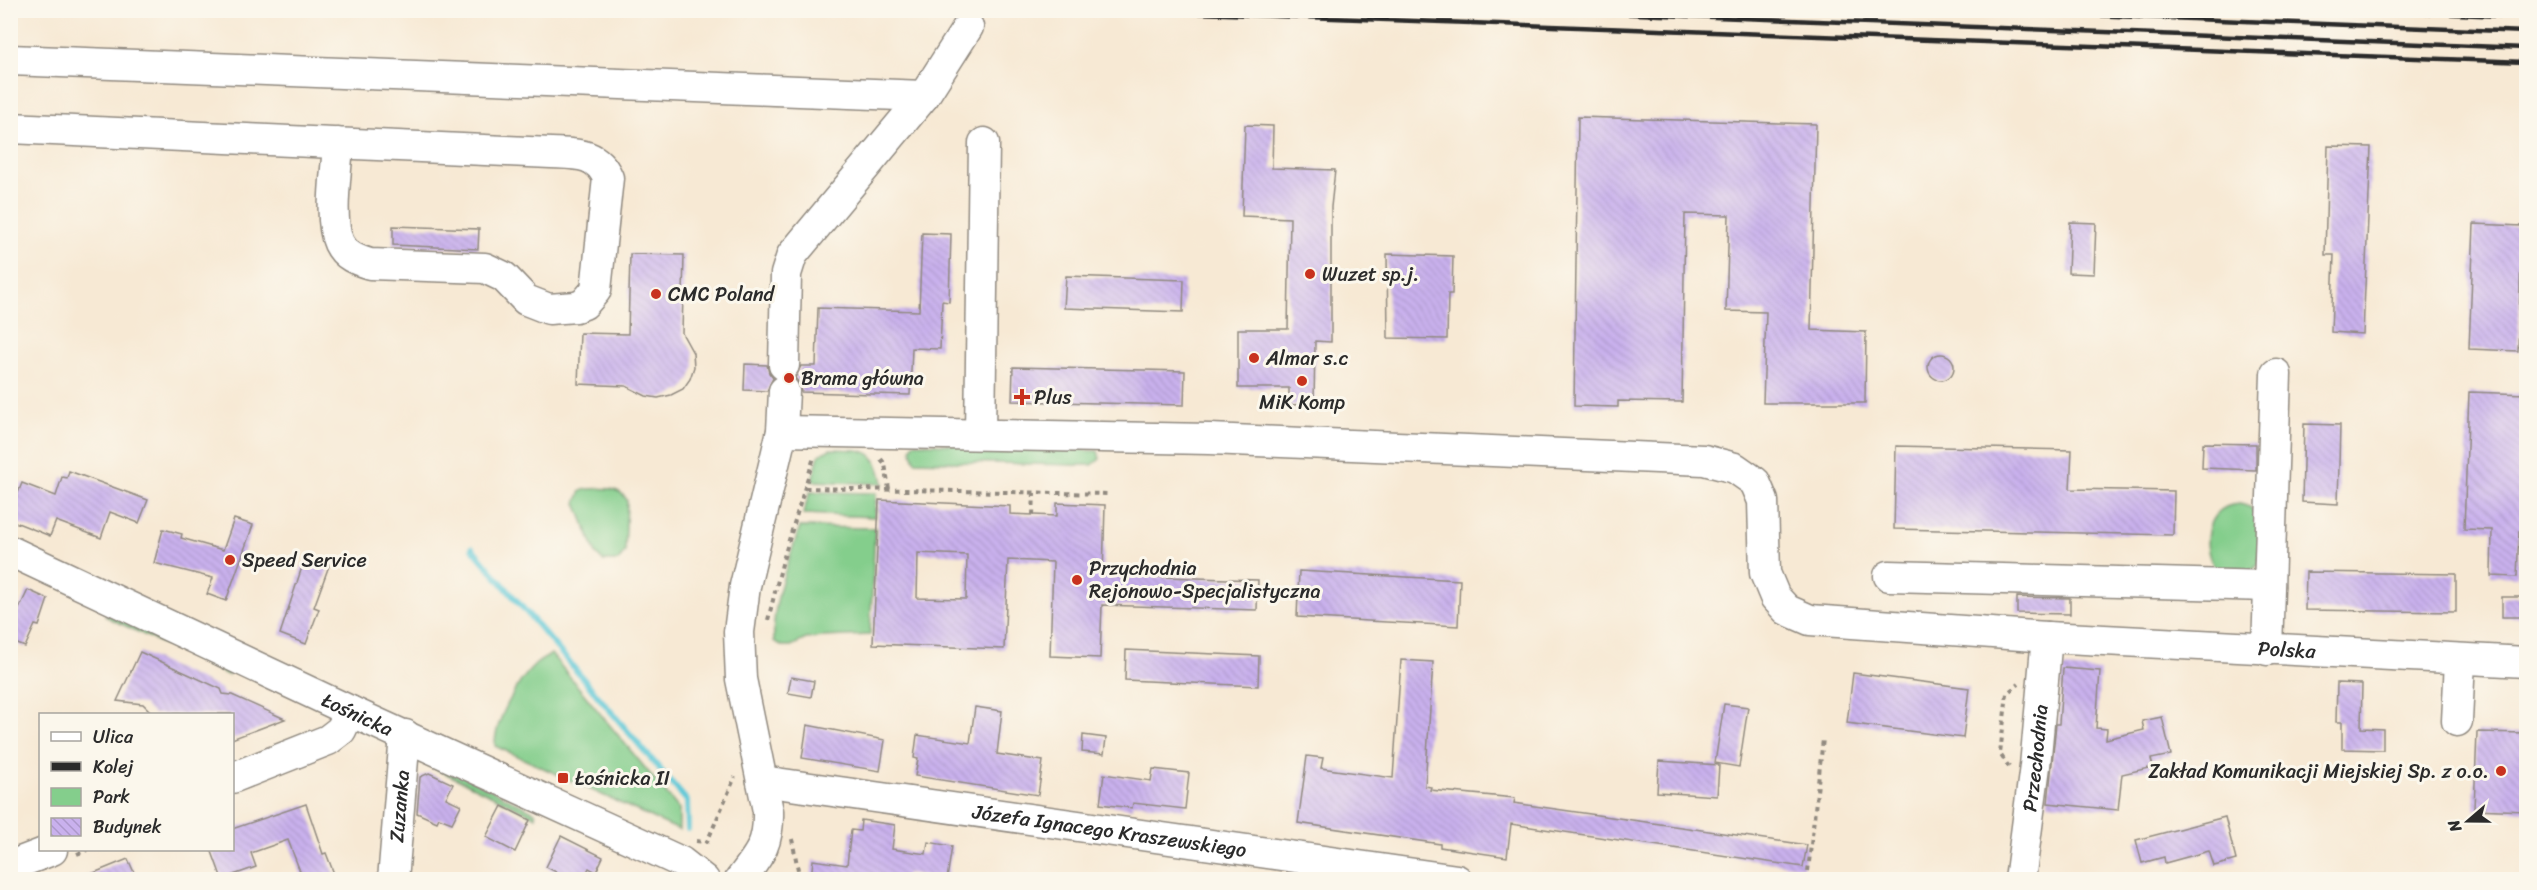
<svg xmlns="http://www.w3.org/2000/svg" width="2537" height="890" viewBox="0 0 2537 890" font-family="Sriracha,sans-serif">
<defs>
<pattern id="building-back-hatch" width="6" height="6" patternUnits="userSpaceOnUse" patternTransform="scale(1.5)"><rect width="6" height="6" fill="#c9b1ed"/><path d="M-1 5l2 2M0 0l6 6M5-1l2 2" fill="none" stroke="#ad98cb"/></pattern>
</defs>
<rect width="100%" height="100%" fill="#fbf7ec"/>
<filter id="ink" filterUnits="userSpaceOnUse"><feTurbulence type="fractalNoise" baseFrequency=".0167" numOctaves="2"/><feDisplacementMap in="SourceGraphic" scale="12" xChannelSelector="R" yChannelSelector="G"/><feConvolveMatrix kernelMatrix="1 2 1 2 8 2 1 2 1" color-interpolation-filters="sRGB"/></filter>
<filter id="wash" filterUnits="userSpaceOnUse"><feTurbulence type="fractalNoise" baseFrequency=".008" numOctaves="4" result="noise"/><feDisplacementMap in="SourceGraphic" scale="24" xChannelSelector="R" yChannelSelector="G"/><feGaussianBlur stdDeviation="1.35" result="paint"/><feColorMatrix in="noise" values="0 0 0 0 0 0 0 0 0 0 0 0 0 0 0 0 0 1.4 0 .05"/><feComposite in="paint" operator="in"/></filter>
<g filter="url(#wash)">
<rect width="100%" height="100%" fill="#f7e9d4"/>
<g fill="#84ce8c" stroke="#587c5c" stroke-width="1.5">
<path d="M 914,443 L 1098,451 L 1100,459 L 1092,465 L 1073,465 L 915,461 L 911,449 Z"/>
<path d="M 830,449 C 863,450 877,446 883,484 L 812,481 L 819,455 Z"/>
<path d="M 587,489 C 601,489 621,485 627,501 L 625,552 L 618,561 L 603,561 L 596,554 L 576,503 L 581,491 Z"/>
<path d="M 810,492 L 876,493 L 875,517 L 803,514 Z"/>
<path d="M 2240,504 L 2250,507 L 2260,519 L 2259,564 C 2253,571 2248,573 2239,573 C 2235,574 2228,575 2224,574 C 2202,568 2196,505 2240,504 Z"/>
<path d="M 800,527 L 875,528 L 870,635 L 822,637 L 806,639 L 791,646 L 781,646 L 774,641 C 771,603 788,563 800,527 Z"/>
<path d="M 110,612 L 230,670 L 228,675 L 105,616 Z"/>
<path d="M 551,654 L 679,809 L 679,830 L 495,746 C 494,723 518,680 535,665 C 539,661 546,658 551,654 Z"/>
<path d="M 427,758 L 535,812 L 536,817 L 420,761 Z"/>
</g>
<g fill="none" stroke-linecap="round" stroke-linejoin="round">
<path stroke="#5dc8d7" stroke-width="6" d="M 472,548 L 687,801 L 688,829"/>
</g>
<g id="blocks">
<g fill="url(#building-back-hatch)" fill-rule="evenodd">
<path d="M 1578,117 L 1816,124 L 1811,330 L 1866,332 L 1865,403 L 1763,403 L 1766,312 L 1726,311 L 1729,215 L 1685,214 L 1682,402 L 1618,401 L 1618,407 L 1574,406 Z"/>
<path d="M 1245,125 L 1273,126 L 1272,168 L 1335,170 L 1331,207 L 1331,342 L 1315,341 L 1314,404 L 1289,405 L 1289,388 L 1238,388 L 1238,329 L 1288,329 L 1290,218 L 1242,216 Z"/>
<path d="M 2328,146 L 2371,147 L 2363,334 L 2331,332 L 2334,255 L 2325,255 Z"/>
<path d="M 2070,222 L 2096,223 L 2094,274 L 2068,273 Z"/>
<path d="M 2474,224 L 2522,226 L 2518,351 L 2469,349 Z"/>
<path d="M 393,226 L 479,229 L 478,249 L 393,245 Z"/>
<path d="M 922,233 L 951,234 L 949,302 L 942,301 L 940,349 L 912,348 L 910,395 L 801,392 L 800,384 L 795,378 L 801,366 L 816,366 L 818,308 L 919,311 Z"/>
<path d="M 630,254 L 684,255 L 682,333 L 693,353 L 694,367 L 690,379 L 683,389 L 671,395 L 658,398 L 646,396 L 626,386 L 578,384 L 580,333 L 628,334 Z"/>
<path d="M 1387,254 L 1453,256 L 1452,294 L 1448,294 L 1447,339 L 1388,338 Z"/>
<path d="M 1066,276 L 1184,280 L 1183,312 L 1064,308 Z"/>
<circle cx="1941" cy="367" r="13"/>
<path d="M 745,364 L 767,365 L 769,373 L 773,378 L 767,391 L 744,390 Z"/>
<path d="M 1013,367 L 1185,371 L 1184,405 L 1012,401 Z"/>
<path d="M 2469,392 L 2526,394 L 2525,531 L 2519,531 L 2517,577 L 2491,576 L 2492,530 L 2464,529 Z"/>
<path d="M 2304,424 L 2340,425 L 2338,504 L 2302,502 Z"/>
<path d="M 2203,443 L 2256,444 L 2256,470 L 2202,468 Z"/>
<path d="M 1896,446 L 2072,450 L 2070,489 L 2174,491 L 2173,535 L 1894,529 Z"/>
<path d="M 69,471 L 148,500 L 139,523 L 110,512 L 101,538 L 56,521 L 50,536 L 10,520 L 10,513 L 22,483 L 56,496 L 62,477 L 67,478 Z"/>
<path d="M 879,500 L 1010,506 L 1010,514 L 1057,516 L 1057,503 L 1105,505 L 1103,575 L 1258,580 L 1257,610 L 1102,605 L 1100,658 L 1050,656 L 1053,562 L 1008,560 L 1004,649 L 873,644 ZM 918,553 L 967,555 L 966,599 L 917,598 Z"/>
<path d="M 234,519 L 253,525 L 226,601 L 207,594 L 213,578 L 154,563 L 163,529 L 182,534 L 181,538 L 223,550 Z"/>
<path d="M 310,556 L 330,563 L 314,607 L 319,609 L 306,644 L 280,634 L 303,564 L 306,565 Z"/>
<path d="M 1299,571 L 1460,580 L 1458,626 L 1297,617 Z"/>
<path d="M 2306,572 L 2456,574 L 2456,612 L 2305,610 Z"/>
<path d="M 28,590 L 48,599 L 39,626 L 35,625 L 25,647 L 10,641 L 10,628 Z"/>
<path d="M 2017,597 L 2070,598 L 2070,614 L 2017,613 Z"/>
<rect x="2502" y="597" width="24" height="20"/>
<path d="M 1126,650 L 1259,656 L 1258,686 L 1125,680 Z"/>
<path d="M 140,652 L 221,689 L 223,694 L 232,695 L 285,719 L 232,739 L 232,714 L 153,714 L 143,704 L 117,701 Z"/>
<path d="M 1401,660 L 1433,662 L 1425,786 L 1431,787 L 1430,790 L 1515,798 L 1514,803 L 1807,845 L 1803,867 L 1511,824 L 1507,857 L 1440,847 L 1440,844 L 1298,823 L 1307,756 L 1323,758 L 1321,768 L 1393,778 Z"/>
<path d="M 2063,668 L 2100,671 L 2096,728 L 2107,729 L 2106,739 L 2144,730 L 2142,721 L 2162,717 L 2171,755 L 2151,759 L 2153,767 L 2122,774 L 2118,810 L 2048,803 L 2056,724 L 2059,724 Z"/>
<path d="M 1853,673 L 1969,688 L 1963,738 L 1847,723 Z"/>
<path d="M 791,677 L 814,681 L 811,697 L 788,693 Z"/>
<path d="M 2337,683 L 2362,684 L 2361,728 L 2383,729 L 2383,750 L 2342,749 L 2342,722 L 2336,722 Z"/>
<path d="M 1724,704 L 1748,707 L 1739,767 L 1715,763 Z"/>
<path d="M 975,707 L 1002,711 L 997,754 L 1043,761 L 1038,795 L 915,776 L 918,759 L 914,758 L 917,735 L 970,743 Z"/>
<path d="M 807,725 L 885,740 L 880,771 L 802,758 Z"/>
<path d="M 2477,732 L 2526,733 L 2526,811 L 2474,809 Z"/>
<path d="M 1083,735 L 1106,738 L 1104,754 L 1082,752 Z"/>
<path d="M 1659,761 L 1719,765 L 1717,796 L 1657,792 Z"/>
<path d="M 1153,769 L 1189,773 L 1185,809 L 1133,803 L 1132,808 L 1100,804 L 1104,774 L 1151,781 Z"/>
<path d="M 429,773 L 453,784 L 446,798 L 461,805 L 452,823 L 439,818 L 437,822 L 417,813 L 420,777 Z"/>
<path d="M 306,804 L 323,854 L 326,853 L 336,879 L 303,879 L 288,840 L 251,853 L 256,867 L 222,879 L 211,849 L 232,849 L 232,829 Z"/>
<path d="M 502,806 L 530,820 L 515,852 L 486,837 Z"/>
<path d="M 2225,817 L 2236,860 L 2214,866 L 2209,851 L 2165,863 L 2164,857 L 2142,863 L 2136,840 Z"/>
<path d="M 861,820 L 895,825 L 892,849 L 926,854 L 928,842 L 952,846 L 947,879 L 907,873 L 906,879 L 874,876 L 873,879 L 811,879 L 813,860 L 847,865 L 851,830 L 860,831 Z"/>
<path d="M 561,836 L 603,857 L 596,872 L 589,868 L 583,879 L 570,879 L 546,867 Z"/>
<path d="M 128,859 L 137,879 L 79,879 Z"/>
</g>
</g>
</g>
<g filter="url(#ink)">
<use href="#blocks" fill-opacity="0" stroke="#918a80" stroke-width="1.5"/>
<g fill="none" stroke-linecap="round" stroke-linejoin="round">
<g stroke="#918a80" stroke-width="33">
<g id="minor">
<path d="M 10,60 L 924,96"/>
<path d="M 10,128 L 551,153 C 576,154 597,152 608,178 L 596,290 L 584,304 L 576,307 L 549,309 L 526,300 L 504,277 L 485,268 L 370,264 C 357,260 345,256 339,243 C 328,219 337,170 338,143"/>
<path d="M 784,365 L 786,274 L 792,255 L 924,96 L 968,27"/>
<path id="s1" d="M 782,431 L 1210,439 L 1704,460 L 1735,468 L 1755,482 L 1763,501 L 1765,573 L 1775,597 L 1787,610 L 1810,620 L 2047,637 L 2526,662"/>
<path d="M 980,434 L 984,143"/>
<path id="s2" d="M 10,551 L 350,711 L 644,845 L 681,862 L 704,880"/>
<path d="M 1889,576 L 2269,586"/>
<path d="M 2267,650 L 2276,374"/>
<path d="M 2457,721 L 2460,661"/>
<path d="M 232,778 L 328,740 L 341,730 L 350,711"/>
<path id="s3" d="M 762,781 L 1457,880"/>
<path d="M 10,866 L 52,850"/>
<path id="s4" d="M 393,880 L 405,735"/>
<path d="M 740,880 C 760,854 769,844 768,811 L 741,679 L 739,632 L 745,586 L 782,431 L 784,391"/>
<path id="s5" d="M 2020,880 L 2035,766 L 2047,637"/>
</g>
</g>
<g stroke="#918a80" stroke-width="4" stroke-dasharray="4.5 4.5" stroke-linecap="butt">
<path d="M 881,459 L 885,464 L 889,489"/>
<path d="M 805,488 L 1109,494"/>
<path d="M 1033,515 L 1034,493"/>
<path d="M 768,620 L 783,560 L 814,457"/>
<path d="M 2009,767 L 2000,754 L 2007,693 L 2019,684"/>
<path d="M 792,839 L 800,880"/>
<path d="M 696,841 L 707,842 L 735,777"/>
<path d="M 77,854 L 87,850"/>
<path d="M 1807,880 L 1823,739"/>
</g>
<use href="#minor" stroke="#fff" stroke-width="30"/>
<g stroke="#2b2b2b" stroke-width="4.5">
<path d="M 1117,10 L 2526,62"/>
<path d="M 1528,10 L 2526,48"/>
<path d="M 1964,10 L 2526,32"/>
<path d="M 2359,10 L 2526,17"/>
</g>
</g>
</g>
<g fill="#c8321e" stroke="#fbf7ec" stroke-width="2">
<circle cx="1310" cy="274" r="6"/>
<circle cx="656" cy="294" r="6"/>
<circle cx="1254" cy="358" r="6"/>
<circle cx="789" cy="378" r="6"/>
<circle cx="1302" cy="381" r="6"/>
<path d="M1019 388h6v6h6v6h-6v6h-6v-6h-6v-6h6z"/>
<circle cx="230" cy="560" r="6"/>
<circle cx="1077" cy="580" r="6"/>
<circle cx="2501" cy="771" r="6"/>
<rect x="557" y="772" width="12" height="12" rx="3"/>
</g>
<g text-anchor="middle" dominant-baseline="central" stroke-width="6" stroke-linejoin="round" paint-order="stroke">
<g font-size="20" fill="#2b2b2b" stroke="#fbf7ec" text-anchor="start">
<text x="1322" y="274">Wuzet sp.j.</text>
<text x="668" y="294">CMC Poland</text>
<text x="1266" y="358">Almar s.c</text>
<text x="801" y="378">Brama główna</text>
<text x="1034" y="397">Plus</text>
<text x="1302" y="402" text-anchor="middle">MiK Komp</text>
<text x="242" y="560">Speed Service</text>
<text x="1089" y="568">Przychodnia<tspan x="1089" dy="23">Rejonowo-Specjalistyczna</tspan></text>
<text x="2489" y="771" text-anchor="end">Zakład Komunikacji Miejskiej Sp. z o.o.</text>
<text x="575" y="778">Łośnicka II</text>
</g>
<g font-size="20" fill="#2b2b2b" stroke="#fbf7ec">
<text stroke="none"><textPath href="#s1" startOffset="1618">Polska</textPath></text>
<text stroke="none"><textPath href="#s2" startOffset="384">Łośnicka</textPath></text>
<text stroke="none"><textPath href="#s5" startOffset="123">Przechodnia</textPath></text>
<text stroke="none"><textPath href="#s4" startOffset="74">Zuzanka</textPath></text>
<text stroke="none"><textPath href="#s3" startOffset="351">Józefa Ignacego Kraszewskiego</textPath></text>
</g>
</g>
<rect width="2537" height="890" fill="none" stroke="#fbf7ec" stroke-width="36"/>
<rect x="39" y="713" width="195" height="138" fill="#fbf7ec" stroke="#a8a59f" stroke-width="1.5"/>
<rect x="51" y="732" width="30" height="9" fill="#ffffff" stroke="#a8a59f" stroke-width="1.5"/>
<text x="93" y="743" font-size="18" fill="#2b2b2b">Ulica</text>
<rect x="51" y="762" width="30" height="9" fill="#2b2b2b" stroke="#a8a59f" stroke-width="1.5"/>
<text x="93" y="773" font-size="18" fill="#2b2b2b">Kolej</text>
<rect x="51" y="788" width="30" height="18" fill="#84ce8c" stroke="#a8a59f" stroke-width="1.5"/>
<text x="93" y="803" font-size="18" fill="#2b2b2b">Park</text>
<rect x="51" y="818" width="30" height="18" fill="url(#building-back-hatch)" stroke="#a8a59f" stroke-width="1.5"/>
<text x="93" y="833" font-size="18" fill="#2b2b2b">Budynek</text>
<g transform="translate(2468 821) rotate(250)" stroke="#fbf7ec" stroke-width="4.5" paint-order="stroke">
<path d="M0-4.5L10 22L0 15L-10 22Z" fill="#2b2b2b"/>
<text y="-9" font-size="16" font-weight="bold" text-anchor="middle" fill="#2b2b2b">N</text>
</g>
</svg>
